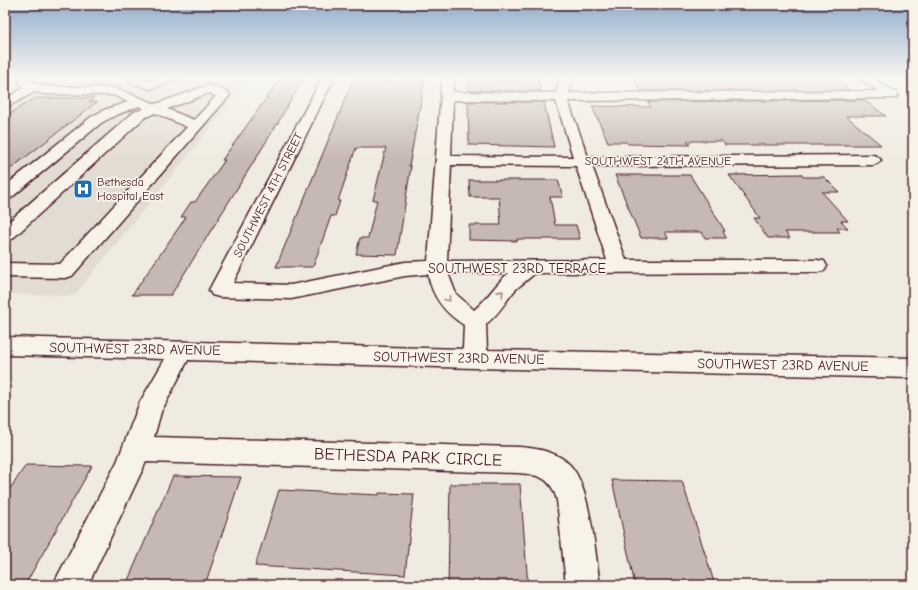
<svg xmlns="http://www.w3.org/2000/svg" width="918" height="590" viewBox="0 0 918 590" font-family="'Comic Neue',sans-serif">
<rect width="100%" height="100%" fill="#f0ebe0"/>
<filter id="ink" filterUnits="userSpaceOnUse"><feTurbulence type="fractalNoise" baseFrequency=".025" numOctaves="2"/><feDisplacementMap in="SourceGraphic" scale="8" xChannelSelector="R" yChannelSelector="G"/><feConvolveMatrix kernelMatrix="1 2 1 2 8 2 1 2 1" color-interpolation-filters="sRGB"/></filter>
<g filter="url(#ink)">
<path fill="#e3dcd2" d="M 15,78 L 251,78 L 74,296 L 5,294 L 5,84 Z"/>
<g fill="#c6b8b3" stroke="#4a1f2b">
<path d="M 281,78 L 303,78 L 279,121 L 171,295 L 132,295 L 186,217 L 181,217 L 191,202 L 195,202 L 225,160 L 222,160 Z"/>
<path d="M 354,78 L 370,78 L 368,81 L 400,82 L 401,78 L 422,78 L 421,79 L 425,79 L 409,166 L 411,166 L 397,255 L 356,254 L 360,238 L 368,238 L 377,200 L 373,200 L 386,148 L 356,148 L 338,201 L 340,201 L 335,216 L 331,216 L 313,267 L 276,267 Z"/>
<path d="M 468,78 L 491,78 L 492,81 L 524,81 L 523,78 L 538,78 L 541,91 L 468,91 Z"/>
<path d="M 647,78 L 834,78 L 850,90 L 641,91 L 633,79 L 648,79 Z"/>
<path d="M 35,98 L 94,98 L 89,102 L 97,102 L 5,173 L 5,117 Z"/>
<path d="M 864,100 L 886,116 L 846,116 L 881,145 L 725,145 L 722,141 L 687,141 L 690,145 L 628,144 L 626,142 L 608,142 L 592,106 L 651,107 L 648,102 Z"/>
<path d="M 468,102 L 544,102 L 554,147 L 469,145 Z"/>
<path d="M 801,174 L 803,177 L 824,177 L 839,192 L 822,192 L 848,221 L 841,221 L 848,228 L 837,228 L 840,232 L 785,232 L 790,238 L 768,238 L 754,218 L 760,218 L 729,175 Z"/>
<path d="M 615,175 L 690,175 L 725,231 L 723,231 L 726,238 L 705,238 L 702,232 L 665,232 L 668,238 L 641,238 Z"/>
<path d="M 469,180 L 558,180 L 563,197 L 550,197 L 555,225 L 576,225 L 580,239 L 517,239 L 518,241 L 469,240 L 469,225 L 501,225 L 499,197 L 470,197 Z"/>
<path d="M 26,465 L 92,466 L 25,585 L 5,585 L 5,496 Z"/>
<path d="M 173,476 L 241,477 L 205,585 L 126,585 Z"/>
<path d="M 612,480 L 682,481 L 715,585 L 635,585 Z"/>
<path d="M 450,484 L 520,484 L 528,585 L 448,585 Z"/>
<path d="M 279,490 L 379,495 L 379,493 L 414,494 L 405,575 L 255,566 Z"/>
</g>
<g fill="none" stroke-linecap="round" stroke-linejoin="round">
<g stroke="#4a1f2b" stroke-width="3">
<g id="minor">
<path d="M 20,78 L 32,78 L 32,82 L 44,86 L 115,88 L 156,104 L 209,85 L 228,92 L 230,95 L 72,276 L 65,278 L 5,277 L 5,263 L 60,264 L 187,127 L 155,113 L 144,118 L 12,239 L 5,241 L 5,225 L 134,112 L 144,109 L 139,106 L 114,116 L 101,123 L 11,198 L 5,199 L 5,186 L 91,117 L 104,110 L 128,102 L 113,95 L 44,94 L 35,92 L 5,108 L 5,99 L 24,88 L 20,84 ZM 209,93 L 216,96 L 194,120 L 167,109 Z"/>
<path d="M 130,78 L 139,78 L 150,81 L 160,78 L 177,78 L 175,80 L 150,89 L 130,82 L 128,80 Z"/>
<path d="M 322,78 L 334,78 L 233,283 L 291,285 L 405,262 L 428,261 L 442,78 L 454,78 L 453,92 L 556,93 L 560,78 L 572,78 L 569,93 L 576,93 L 878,91 L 858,78 L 872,78 L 896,92 L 898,95 L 896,98 L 568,101 L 588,157 L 873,155 L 878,157 L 881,160 L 878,163 L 873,165 L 592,166 L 626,260 L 817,260 L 824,261 L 827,266 L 824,271 L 817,272 L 535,273 C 529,279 521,284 515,290 C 505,302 498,315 486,324 L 487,350 L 913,358 L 913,378 L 475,368 L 188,360 L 161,412 L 154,437 L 519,447 C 536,448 558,452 570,465 C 591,487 595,554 600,585 L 566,585 L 557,500 C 551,478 540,475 519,473 L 146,462 L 88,585 L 53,585 L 117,462 L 140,402 L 165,359 L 5,355 L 5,337 L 463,349 L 464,325 C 445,313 432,297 428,274 L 405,276 L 291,299 L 219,297 L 212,295 L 209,290 ZM 453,100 L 556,101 L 573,157 L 451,156 ZM 451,165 L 576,166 L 607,260 L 447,261 ZM 448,273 L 509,273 C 495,284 487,300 474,310 L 456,294 Z"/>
</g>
</g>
<use href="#minor" fill="#f7f3e8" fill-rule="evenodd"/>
</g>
<defs><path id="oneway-chevron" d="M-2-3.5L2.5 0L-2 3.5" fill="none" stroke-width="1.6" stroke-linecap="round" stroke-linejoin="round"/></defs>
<g stroke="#a0898a">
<use href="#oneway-chevron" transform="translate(501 293) rotate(-48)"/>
<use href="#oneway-chevron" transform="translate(448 299) rotate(52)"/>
</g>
</g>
<linearGradient id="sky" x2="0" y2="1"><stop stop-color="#94aecc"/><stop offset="0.49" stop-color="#f8f6f1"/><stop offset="1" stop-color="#f8f6f1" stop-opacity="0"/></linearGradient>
<rect width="918" height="160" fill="url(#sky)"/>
<defs>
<g id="hospital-square" transform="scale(1)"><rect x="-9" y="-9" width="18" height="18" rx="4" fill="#1f6fb2" stroke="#f7f3e8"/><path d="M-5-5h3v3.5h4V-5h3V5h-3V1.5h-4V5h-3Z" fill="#fff"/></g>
</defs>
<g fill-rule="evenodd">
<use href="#hospital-square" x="83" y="189"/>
</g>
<g text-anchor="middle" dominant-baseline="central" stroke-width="3.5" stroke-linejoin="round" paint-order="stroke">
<g font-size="12" fill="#4a1f2b" stroke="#f7f3e8">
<text x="658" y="161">SOUTHWEST 24TH AVENUE</text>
<text transform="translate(268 195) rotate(-63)">SOUTHWEST 4TH STREET</text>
</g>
<g font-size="12" fill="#4a1f2b" stroke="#f7f3e8" text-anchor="start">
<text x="97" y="182">Bethesda<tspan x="97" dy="14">Hospital East</tspan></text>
</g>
<g font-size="14" fill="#4a1f2b" stroke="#f7f3e8">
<text x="517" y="268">SOUTHWEST 23RD TERRACE</text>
<text transform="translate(135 349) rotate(1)">SOUTHWEST 23RD AVENUE</text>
<text transform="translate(459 358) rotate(1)">SOUTHWEST 23RD AVENUE</text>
<text transform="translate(783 365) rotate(1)">SOUTHWEST 23RD AVENUE</text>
</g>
<g font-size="17" fill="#4a1f2b" stroke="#f7f3e8">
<text transform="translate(408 457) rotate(2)">BETHESDA PARK CIRCLE</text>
</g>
</g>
<rect width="918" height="590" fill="none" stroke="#f7f3e8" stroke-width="20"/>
<rect x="10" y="10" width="898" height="570" fill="none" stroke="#4a1f2b" stroke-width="1.5" filter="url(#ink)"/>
</svg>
